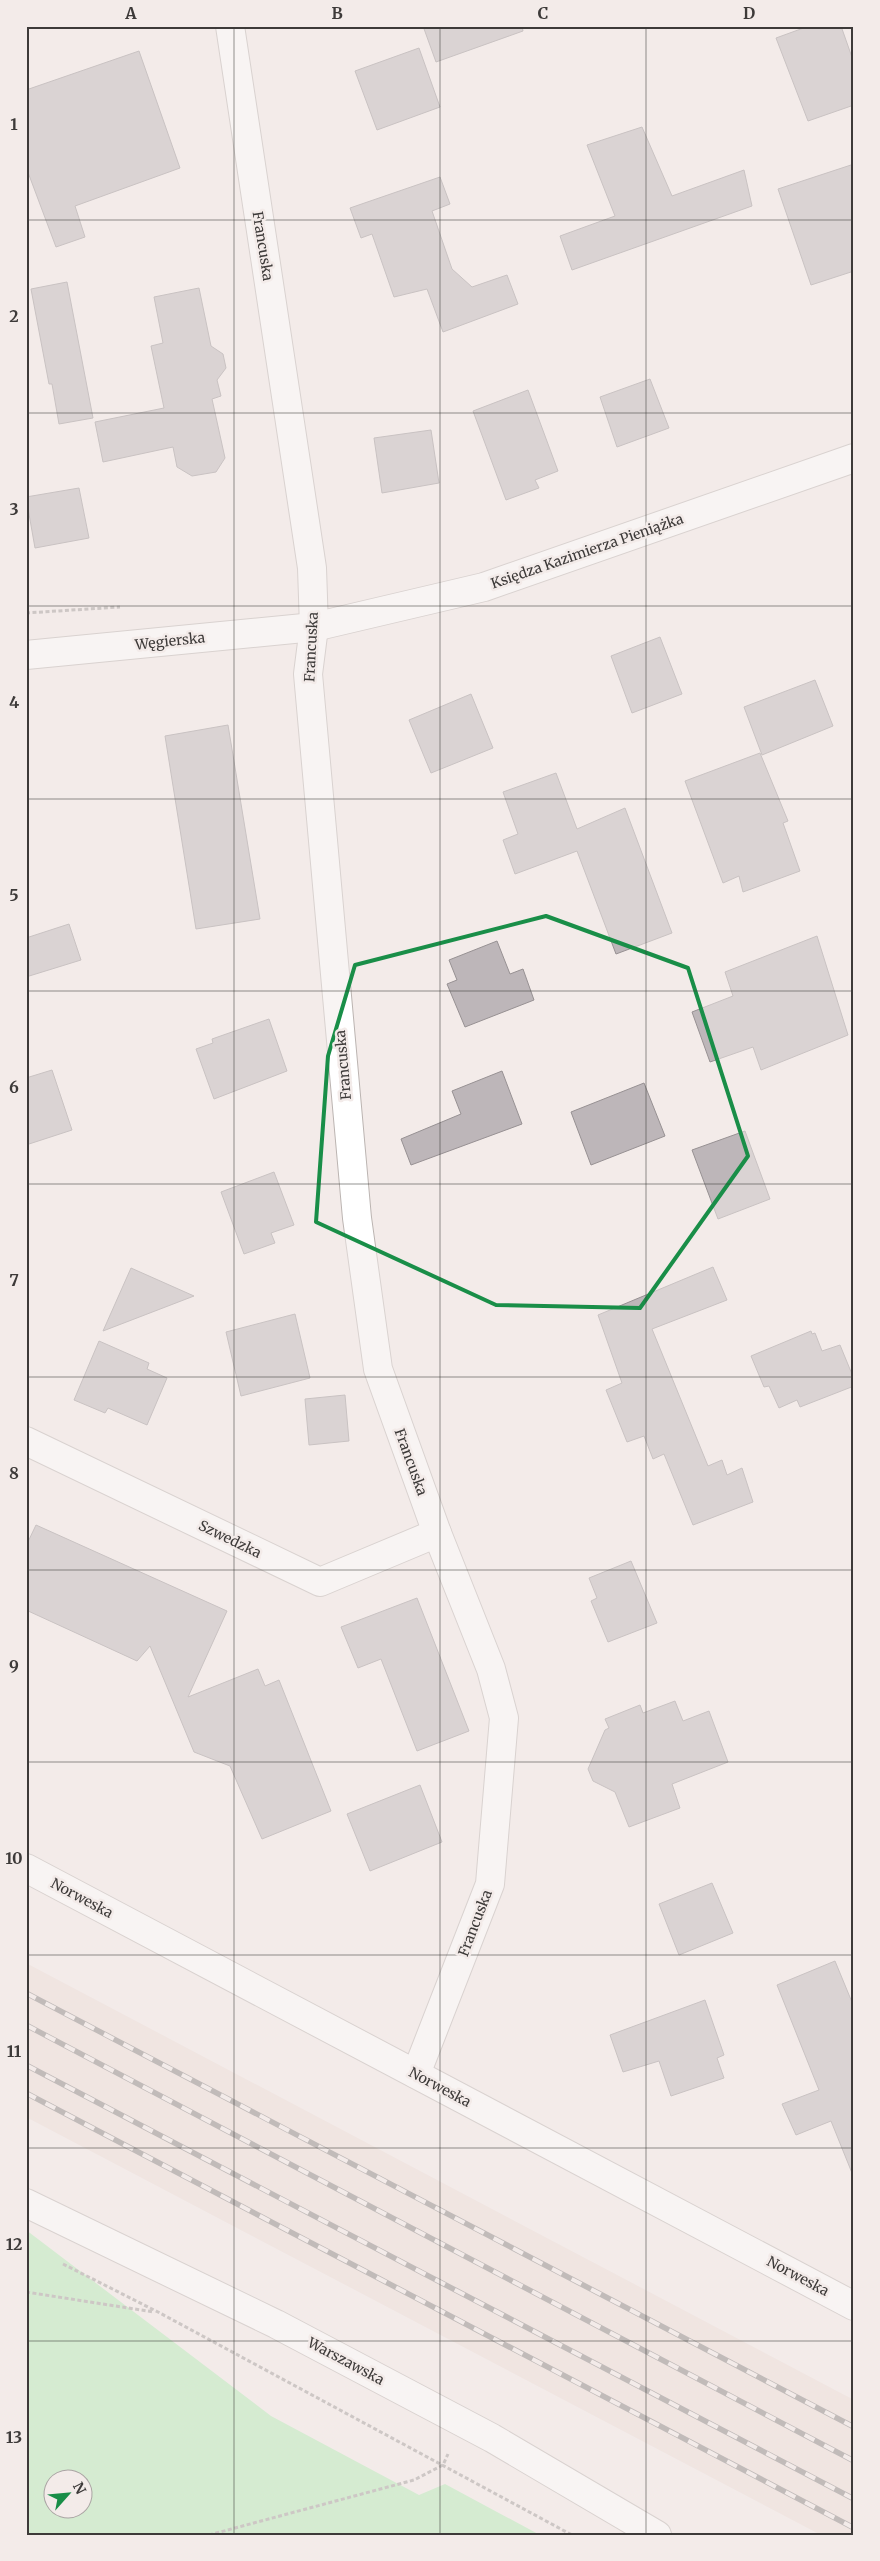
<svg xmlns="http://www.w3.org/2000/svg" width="880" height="2561" viewBox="0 0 880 2561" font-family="Merriweather,serif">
<rect width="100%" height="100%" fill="#f3ebe9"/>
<path fill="#edddd8" d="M 26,1963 L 854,2400 L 854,2535 L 821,2535 L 26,2117 Z"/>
<path fill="#b1eab4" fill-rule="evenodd" d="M 26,2230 L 271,2416 L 419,2495 L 445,2484 L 540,2535 L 26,2535 ZM 52,2478 L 82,2478 L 82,2508 L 52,2508 Z"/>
<g fill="#bdb6b9" stroke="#979193">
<path d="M 423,26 L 522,26 L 523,31 L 436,62 Z"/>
<path d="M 809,26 L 841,26 L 854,63 L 854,105 L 808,121 L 776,38 Z"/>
<path d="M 419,48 L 440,107 L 377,130 L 355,71 Z"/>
<path d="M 139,51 L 180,168 L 75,206 L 85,237 L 56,247 L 26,167 L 26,90 Z"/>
<path d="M 642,127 L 672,196 L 744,170 L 752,206 L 572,270 L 560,236 L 615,216 L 587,145 Z"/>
<path d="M 854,164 L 854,271 L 811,285 L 778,189 Z"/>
<path d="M 440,177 L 450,204 L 432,211 L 452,269 L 472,287 L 507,275 L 518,304 L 443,332 L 427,289 L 394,297 L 372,234 L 361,238 L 350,208 Z"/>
<path d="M 67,282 L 93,418 L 59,424 L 52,384 L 49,384 L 31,289 Z"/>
<path d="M 199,288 L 211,346 L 223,354 L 226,368 L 217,380 L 221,396 L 212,399 L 225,458 L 216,472 L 192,476 L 177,467 L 173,447 L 103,462 L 95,422 L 164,408 L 151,346 L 163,343 L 154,297 Z"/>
<path d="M 650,379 L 669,428 L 617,447 L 600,397 Z"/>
<path d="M 528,390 L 558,471 L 535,480 L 539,488 L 506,500 L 473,411 Z"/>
<path d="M 431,430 L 439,483 L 382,493 L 374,438 Z"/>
<path d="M 79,488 L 89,538 L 35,548 L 26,497 Z"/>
<path d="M 660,637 L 682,694 L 632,713 L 611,656 Z"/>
<path d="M 815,680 L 833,726 L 762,755 L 744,707 Z"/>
<path d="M 471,694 L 493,748 L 431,773 L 409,720 Z"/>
<path d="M 228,725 L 260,919 L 196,929 L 165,736 Z"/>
<path d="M 760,753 L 788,821 L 783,823 L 800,871 L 743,892 L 739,876 L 723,883 L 685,781 Z"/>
<path d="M 556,773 L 577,829 L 625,808 L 672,933 L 616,954 L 577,851 L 515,874 L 503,840 L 518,834 L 503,792 Z"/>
<path d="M 69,924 L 81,960 L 26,977 L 26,938 Z"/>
<path d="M 817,936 L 848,1035 L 761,1070 L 753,1047 L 710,1062 L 692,1012 L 733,996 L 725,972 Z"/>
<path d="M 497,941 L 510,974 L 523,969 L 534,1000 L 465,1027 L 447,984 L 457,980 L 449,960 Z"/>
<path d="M 269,1019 L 287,1071 L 214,1099 L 196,1049 L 213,1043 L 212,1039 Z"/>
<path d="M 52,1070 L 72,1130 L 26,1145 L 26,1078 Z"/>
<path d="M 502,1071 L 522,1124 L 411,1165 L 401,1139 L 461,1114 L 452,1091 Z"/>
<path d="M 644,1083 L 665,1136 L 591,1165 L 571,1112 Z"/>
<path d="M 745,1131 L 770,1199 L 718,1219 L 692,1150 Z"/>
<path d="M 274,1172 L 294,1225 L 271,1233 L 275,1243 L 244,1254 L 221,1192 Z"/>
<path d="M 713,1267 L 727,1300 L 652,1329 L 708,1466 L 722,1460 L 727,1475 L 742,1468 L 753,1502 L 693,1525 L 664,1454 L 653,1459 L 644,1436 L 627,1442 L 606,1390 L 622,1383 L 598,1315 Z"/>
<path d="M 131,1268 L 194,1296 L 103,1331 Z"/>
<path d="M 295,1314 L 310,1378 L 241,1396 L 226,1332 Z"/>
<path d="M 811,1331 L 812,1334 L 815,1333 L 822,1351 L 840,1345 L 854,1379 L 854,1386 L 800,1407 L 797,1400 L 779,1408 L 769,1386 L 764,1387 L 751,1356 Z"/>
<path d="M 99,1341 L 149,1363 L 147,1369 L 167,1378 L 147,1425 L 108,1408 L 105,1413 L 74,1400 Z"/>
<path d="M 345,1395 L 349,1441 L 309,1445 L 305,1399 Z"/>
<path d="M 36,1525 L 227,1611 L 188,1697 L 258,1669 L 265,1686 L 279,1680 L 331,1811 L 262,1839 L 230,1766 L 194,1752 L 150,1646 L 137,1661 L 26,1610 L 26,1546 Z"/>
<path d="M 631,1561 L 657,1623 L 608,1642 L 591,1601 L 597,1598 L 589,1578 Z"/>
<path d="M 417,1598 L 469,1731 L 417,1751 L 381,1659 L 358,1668 L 341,1627 Z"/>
<path d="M 675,1701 L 683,1721 L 709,1711 L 728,1762 L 672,1784 L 680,1808 L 629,1827 L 615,1792 L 593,1781 L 588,1769 L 605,1730 L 609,1728 L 605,1719 L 640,1705 L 643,1713 Z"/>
<path d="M 420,1785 L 442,1842 L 370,1871 L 347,1814 Z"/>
<path d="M 712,1883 L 733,1933 L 679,1955 L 659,1904 Z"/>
<path d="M 835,1961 L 854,2007 L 852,2173 L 831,2121 L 796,2135 L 782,2104 L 819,2090 L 777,1985 Z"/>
<path d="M 705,2000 L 724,2055 L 717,2058 L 724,2078 L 671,2096 L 659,2061 L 623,2072 L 610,2035 Z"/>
</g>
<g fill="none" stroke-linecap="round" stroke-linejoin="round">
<g stroke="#bbb4b1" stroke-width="30">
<g id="street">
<path d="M 230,26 L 312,568 L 314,627 L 308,674 L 357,1218 L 378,1369 L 437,1533 L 491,1669 L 504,1718 L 490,1884 L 416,2074"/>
<path d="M 26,655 L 314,627 L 484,587 L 854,458"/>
<path d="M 26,1441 L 320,1582 L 437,1533"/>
<path d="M 26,1868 L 854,2306"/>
<path d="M 26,2203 L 276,2324 L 492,2438 L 657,2535"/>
</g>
</g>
<g stroke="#a19b9a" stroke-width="3" stroke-dasharray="4 2.5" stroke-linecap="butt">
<path d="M 26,613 L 120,607"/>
<path d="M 63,2264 L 158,2312 L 572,2535"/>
<path d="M 26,2292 L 154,2312"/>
<path d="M 209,2535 L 414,2480 L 443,2465 L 448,2454"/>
</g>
<use href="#street" stroke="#fff" stroke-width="28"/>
<g stroke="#85807f" stroke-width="5.5">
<g id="rail">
<path d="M 26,1993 L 854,2427"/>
<path d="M 26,2025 L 854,2461"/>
<path d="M 26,2065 L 854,2499"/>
<path d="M 26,2093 L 854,2528"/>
</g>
</g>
<use href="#rail" stroke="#f3ebe9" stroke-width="4" stroke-dasharray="11" stroke-linecap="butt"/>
</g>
<path d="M0 0H880V2561H0ZM 546,916 L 688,968 L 748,1156 L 640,1308 L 496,1305 L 316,1222 L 328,1056 L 355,965 Z" fill="#f3ebe9" fill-opacity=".55" fill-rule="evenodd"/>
<path fill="none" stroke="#198e48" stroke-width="4" stroke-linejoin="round" d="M 546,916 L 688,968 L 748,1156 L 640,1308 L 496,1305 L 316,1222 L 328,1056 L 355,965 Z"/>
<path fill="none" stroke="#3d3a39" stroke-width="1" stroke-opacity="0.55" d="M 234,26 L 234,2535M 440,26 L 440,2535M 646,26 L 646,2535M 26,220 L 854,220M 26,413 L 854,413M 26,606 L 854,606M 26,799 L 854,799M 26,991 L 854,991M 26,1184 L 854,1184M 26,1377 L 854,1377M 26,1570 L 854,1570M 26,1762 L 854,1762M 26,1955 L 854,1955M 26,2148 L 854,2148M 26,2341 L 854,2341"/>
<g text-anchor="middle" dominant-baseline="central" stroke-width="5" stroke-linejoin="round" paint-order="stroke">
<g font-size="14" fill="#3d3a39" stroke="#f3ebe9">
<text transform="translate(263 246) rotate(81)">Francuska</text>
<text transform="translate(587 551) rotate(-19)">Księdza Kazimierza Pieniążka</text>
<text transform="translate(170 641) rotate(-6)">Węgierska</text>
<text transform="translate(311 647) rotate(-87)">Francuska</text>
<text transform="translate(343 1065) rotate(-95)">Francuska</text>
<text transform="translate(411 1462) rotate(70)">Francuska</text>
<text transform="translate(230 1539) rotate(26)">Szwedzka</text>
<text transform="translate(82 1898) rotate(28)">Norweska</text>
<text transform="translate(475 1923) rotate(-69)">Francuska</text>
<text transform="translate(440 2087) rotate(28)">Norweska</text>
<text transform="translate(798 2276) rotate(28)">Norweska</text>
<text transform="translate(346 2361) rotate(28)">Warszawska</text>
</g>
</g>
<rect width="880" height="2561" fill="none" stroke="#f3ebe9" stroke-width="55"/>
<g transform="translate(68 2494) rotate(63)"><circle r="24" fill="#f3ebe9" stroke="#aaa4a3"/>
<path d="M0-4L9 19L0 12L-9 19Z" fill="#198e48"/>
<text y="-8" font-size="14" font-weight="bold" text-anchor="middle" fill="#3d3a39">N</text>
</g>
<rect x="28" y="28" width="824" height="2506" fill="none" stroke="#3d3a39" stroke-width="2"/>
<g font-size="16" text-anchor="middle" font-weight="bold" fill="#3d3a39">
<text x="131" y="19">A</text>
<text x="337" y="19">B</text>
<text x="543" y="19">C</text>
<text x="749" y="19">D</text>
<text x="14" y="130">1</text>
<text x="14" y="322">2</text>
<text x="14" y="515">3</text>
<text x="14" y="708">4</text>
<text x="14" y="901">5</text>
<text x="14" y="1093">6</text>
<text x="14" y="1286">7</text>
<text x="14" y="1479">8</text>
<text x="14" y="1672">9</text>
<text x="14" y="1864">10</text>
<text x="14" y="2057">11</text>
<text x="14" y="2250">12</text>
<text x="14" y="2443">13</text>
</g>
</svg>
